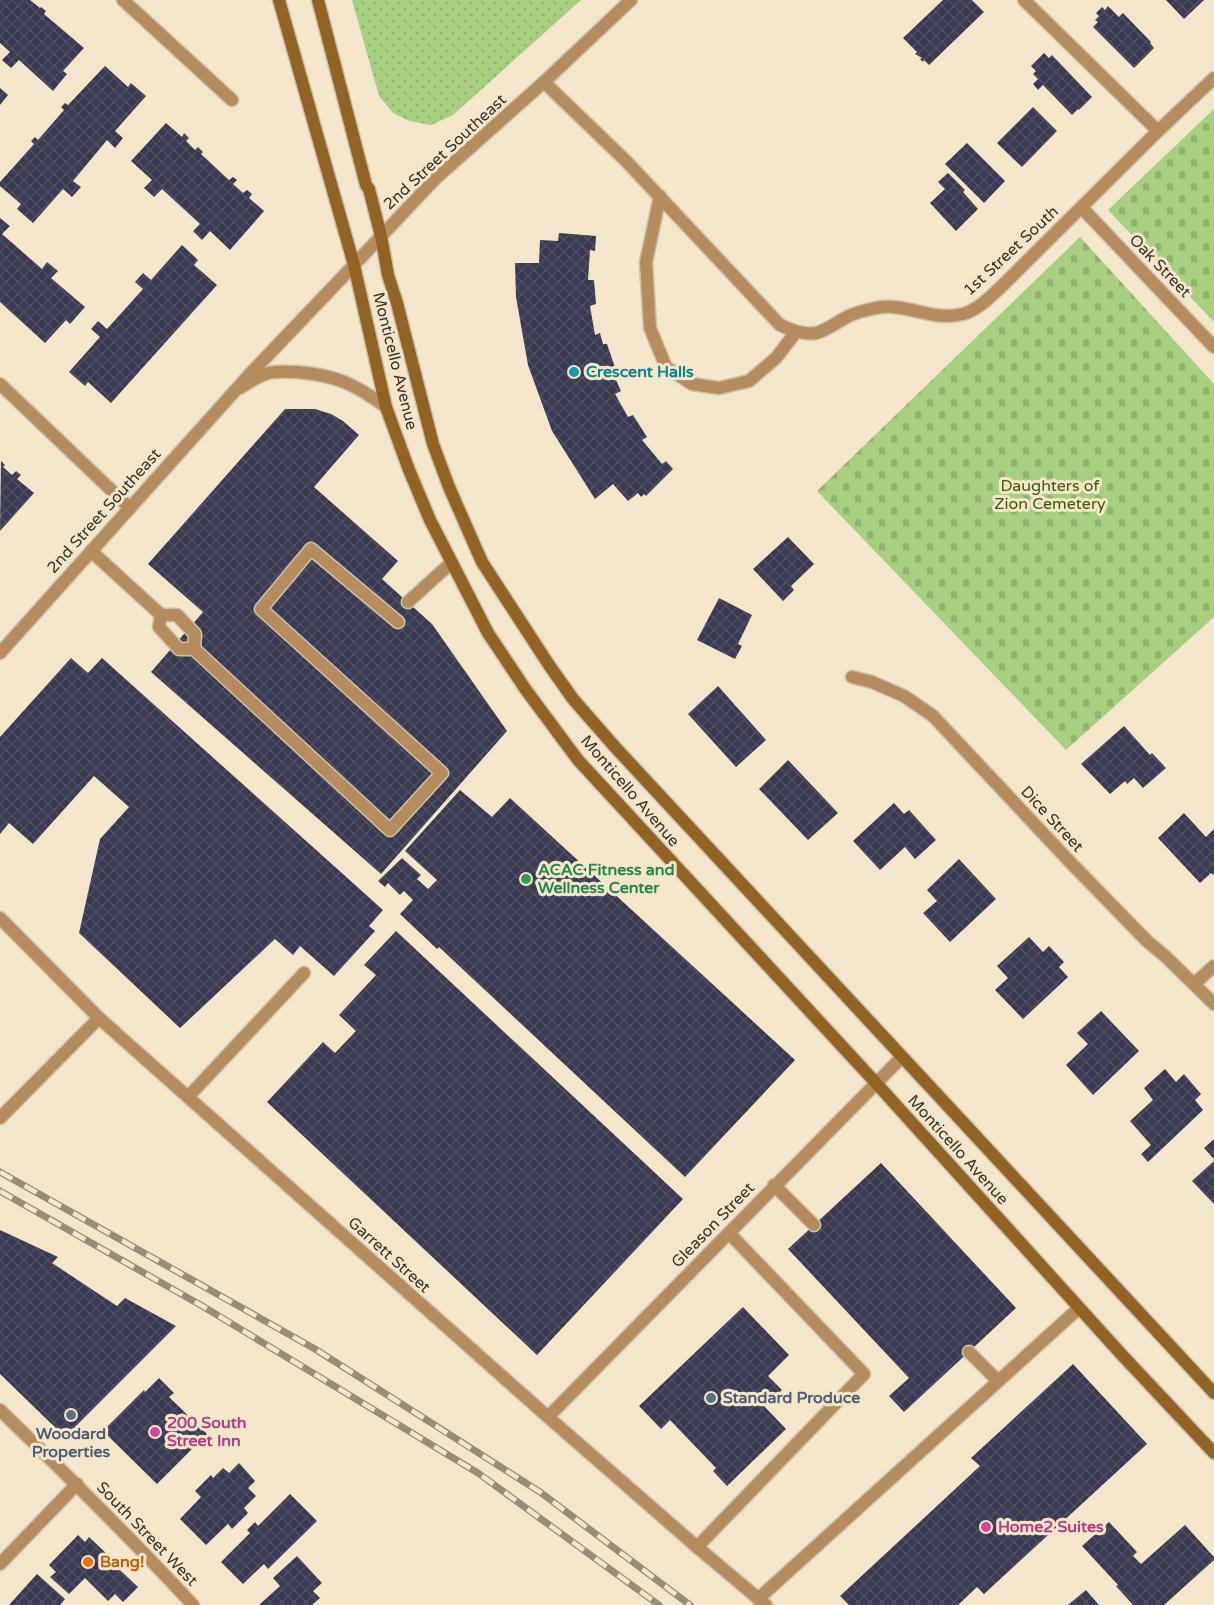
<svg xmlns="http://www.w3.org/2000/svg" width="1214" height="1605" viewBox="0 0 1214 1605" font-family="'Varela Round',sans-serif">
<defs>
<pattern id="green-dots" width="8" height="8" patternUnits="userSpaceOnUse" patternTransform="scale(1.5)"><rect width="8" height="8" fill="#a7cf7f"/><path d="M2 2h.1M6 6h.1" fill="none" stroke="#90b26e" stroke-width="1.8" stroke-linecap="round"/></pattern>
<pattern id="cemetery-stones" width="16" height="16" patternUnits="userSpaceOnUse" patternTransform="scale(1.5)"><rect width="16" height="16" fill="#a7cf7f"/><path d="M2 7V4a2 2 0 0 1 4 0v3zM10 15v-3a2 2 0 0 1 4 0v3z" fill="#90b26e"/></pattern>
<pattern id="building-cross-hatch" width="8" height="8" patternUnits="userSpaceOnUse" patternTransform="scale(1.5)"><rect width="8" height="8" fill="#3a3b52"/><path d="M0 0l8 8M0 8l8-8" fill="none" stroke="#4f4f62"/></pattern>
</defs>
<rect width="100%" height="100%" fill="#f3e6cb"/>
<path fill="url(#green-dots)" d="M 352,0 L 581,0 L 453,115 L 431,125 L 409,121 L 393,113 L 379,96 Z"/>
<g fill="url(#cemetery-stones)">
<path d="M 1214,109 L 1214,322 L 1108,210 Z"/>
<path d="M 1080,237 L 1214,384 L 1214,617 L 1066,750 L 817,491 Z"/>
</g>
<g fill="url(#building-cross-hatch)">
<path d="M 0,0 L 30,0 L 40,8 L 41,7 L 46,11 L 44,14 L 84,48 L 63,71 L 67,74 L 53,91 L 19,60 L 11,68 L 2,60 L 10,52 L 0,43 Z"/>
<path d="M 943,0 L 972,0 L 984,12 L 929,65 L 924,60 L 923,62 L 920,59 L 922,58 L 915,54 L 917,52 L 903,38 Z"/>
<path d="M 1166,0 L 1204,0 L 1184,19 Z"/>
<path d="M 1108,6 L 1119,17 L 1123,13 L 1151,42 L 1150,43 L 1154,48 L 1134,68 L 1093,27 L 1098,22 L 1095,20 L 1099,16 L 1096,13 L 1102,7 L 1105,10 Z"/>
<path d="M 1044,53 L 1049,58 L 1052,55 L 1092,97 L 1079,110 L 1078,109 L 1072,115 L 1043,85 L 1038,90 L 1033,84 L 1038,79 L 1033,74 L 1036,71 L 1031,66 Z"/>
<path d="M 105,66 L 128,87 L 131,83 L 146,96 L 115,131 L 123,138 L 115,148 L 107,140 L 73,181 L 81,187 L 72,197 L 63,189 L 33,223 L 17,209 L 21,204 L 0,186 L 0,182 L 34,144 L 31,141 L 35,137 L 38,140 L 64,110 L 61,107 L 65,103 L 68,105 Z"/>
<path d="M 0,88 L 8,95 L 0,105 Z"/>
<path d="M 1033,107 L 1057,131 L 1022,167 L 997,143 Z"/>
<path d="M 166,123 L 182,137 L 184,133 L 189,138 L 186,141 L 195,150 L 198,147 L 203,152 L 201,154 L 229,180 L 233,177 L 237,180 L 233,184 L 243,193 L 247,190 L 252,194 L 249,198 L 264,211 L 230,250 L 210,231 L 202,240 L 193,231 L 200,224 L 162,189 L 154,197 L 144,188 L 152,180 L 131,161 Z"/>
<path d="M 967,143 L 1005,181 L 984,203 L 945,164 Z"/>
<path d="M 948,173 L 965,190 L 963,192 L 978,209 L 956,231 L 930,203 L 945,189 L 938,182 Z"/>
<path d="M 0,218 L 10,226 L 2,234 L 42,269 L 47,262 L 58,271 L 51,278 L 85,307 L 70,324 L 66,320 L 45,343 L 0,302 Z"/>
<path d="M 559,233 L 596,236 L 595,251 L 590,250 L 588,280 L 594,280 L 596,304 L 590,306 L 595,335 L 600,333 L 603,344 L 607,344 L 619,379 L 616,380 L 621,391 L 615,394 L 628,417 L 633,415 L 647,437 L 642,440 L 662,464 L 666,461 L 673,469 L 646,496 L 644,494 L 641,497 L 638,493 L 628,501 L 613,484 L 595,499 L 552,431 L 528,365 L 516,297 L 515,263 L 539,263 L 540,240 L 558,241 Z"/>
<path d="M 182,245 L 198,260 L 194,265 L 217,285 L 111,403 L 88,382 L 85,386 L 69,372 L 100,337 L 91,329 L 98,321 L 107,329 L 143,289 L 135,282 L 143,273 L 151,280 Z"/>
<path d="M 285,409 L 315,409 L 331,414 L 343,421 L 359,435 L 314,487 L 398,561 L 382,579 L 432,624 L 507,731 L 381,874 L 151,672 L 203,612 L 148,564 Z"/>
<path d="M 1,461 L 5,465 L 3,467 L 12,475 L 16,471 L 21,475 L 17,479 L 34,493 L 0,531 Z"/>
<path d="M 788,537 L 814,564 L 791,586 L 794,590 L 783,601 L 753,569 Z"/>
<path d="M 719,598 L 752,615 L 738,644 L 742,646 L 735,659 L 697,640 Z"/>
<path d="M 71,658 L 88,673 L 102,658 L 383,910 L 369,926 L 375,931 L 334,976 L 300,946 L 293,955 L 275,939 L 180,1028 L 79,933 L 100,839 L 129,807 L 94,776 L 33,844 L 9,823 L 0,834 L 0,737 Z"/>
<path d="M 718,686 L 766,740 L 736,767 L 688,714 Z"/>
<path d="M 1124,726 L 1150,755 L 1152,753 L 1166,768 L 1143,788 L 1134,778 L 1127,784 L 1125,781 L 1110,794 L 1081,764 Z"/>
<path d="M 788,760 L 838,813 L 808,840 L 759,789 Z"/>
<path d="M 460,790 L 492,817 L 510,798 L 795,1060 L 685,1177 L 439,947 L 437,949 L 400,914 L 413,900 L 404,891 L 400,895 L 388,883 L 385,887 L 378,881 L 402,858 L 421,875 L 417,879 L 428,889 L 437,880 L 405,851 Z"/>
<path d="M 894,803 L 904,814 L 909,810 L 936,840 L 915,859 L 905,847 L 880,870 L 853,841 Z"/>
<path d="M 1184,813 L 1206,837 L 1214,829 L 1214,873 L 1213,875 L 1211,873 L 1200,883 L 1158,838 Z"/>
<path d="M 959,859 L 996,899 L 950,942 L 923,913 L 937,901 L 927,890 Z"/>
<path d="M 396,931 L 683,1199 L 537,1355 L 267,1102 L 323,1042 L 335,1053 L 356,1031 L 339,1015 L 376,975 L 364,965 Z"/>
<path d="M 1029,937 L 1043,952 L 1049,946 L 1064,962 L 1059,967 L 1068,977 L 1023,1019 L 995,990 L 1008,978 L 997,966 Z"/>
<path d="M 1101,1011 L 1139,1051 L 1093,1095 L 1066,1065 L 1088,1044 L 1077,1033 Z"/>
<path d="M 1165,1069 L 1176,1082 L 1184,1074 L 1201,1094 L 1195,1100 L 1203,1110 L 1148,1162 L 1141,1154 L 1151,1145 L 1130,1121 L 1153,1100 L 1144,1088 Z"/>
<path d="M 1214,1139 L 1214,1159 L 1204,1148 Z"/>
<path d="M 1214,1161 L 1214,1204 L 1192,1181 Z"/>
<path d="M 881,1163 L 1016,1308 L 904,1412 L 889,1396 L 909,1378 L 788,1249 Z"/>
<path d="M 0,1230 L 58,1257 L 52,1263 L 117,1306 L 125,1298 L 176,1326 L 65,1437 L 0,1374 Z"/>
<path d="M 743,1307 L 789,1355 L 768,1376 L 782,1390 L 765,1407 L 786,1429 L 727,1486 L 713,1471 L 716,1468 L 670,1420 L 661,1429 L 639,1406 Z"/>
<path d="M 1073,1364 L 1147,1444 L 984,1594 L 977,1587 L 958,1605 L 849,1605 L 840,1596 L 980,1466 L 971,1458 Z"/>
<path d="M 159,1378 L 174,1393 L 169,1397 L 207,1434 L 157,1484 L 103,1431 L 144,1390 L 145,1392 Z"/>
<path d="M 239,1463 L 255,1481 L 248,1488 L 256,1496 L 244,1508 L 248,1513 L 232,1529 L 228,1524 L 206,1545 L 180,1519 L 201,1497 L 195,1491 L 211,1475 L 213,1478 L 223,1468 L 229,1473 Z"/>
<path d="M 290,1494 L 317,1521 L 268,1569 L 264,1564 L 243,1584 L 221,1562 L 250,1533 L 247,1530 L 255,1522 L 258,1526 Z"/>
<path d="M 1109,1522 L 1137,1552 L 1133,1556 L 1141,1564 L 1185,1525 L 1214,1557 L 1214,1560 L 1164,1605 L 1133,1605 L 1116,1586 L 1118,1585 L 1082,1546 Z"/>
<path d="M 78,1535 L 85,1542 L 89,1537 L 108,1555 L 106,1557 L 138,1587 L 123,1602 L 115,1594 L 108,1601 L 85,1578 L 69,1594 L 50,1577 L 56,1572 L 49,1565 Z"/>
<path d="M 297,1556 L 322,1583 L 313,1591 L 320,1598 L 312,1605 L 259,1605 L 280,1586 L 273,1578 Z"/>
<path d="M 37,1574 L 65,1599 L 60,1605 L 9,1605 Z"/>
<path d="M 1086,1590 L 1099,1605 L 1068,1605 Z"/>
</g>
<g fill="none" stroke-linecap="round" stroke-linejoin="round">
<g stroke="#cec2ab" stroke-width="15">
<g id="service">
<path d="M 123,0 L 232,100"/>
<path d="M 544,82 L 631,0"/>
<path d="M 660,196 L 646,262 L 650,328 L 666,367 L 692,384 L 719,388 L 749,381 L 776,358 L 796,332"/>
<path d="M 0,384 L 130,508"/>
<path d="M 91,551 L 161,615 L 177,615 L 195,634 L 194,649"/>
<path d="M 408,602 L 451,563"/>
<path d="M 161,615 L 159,627 L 179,649 L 194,649 L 390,830 L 442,773 L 261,609 L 311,549 L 398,622"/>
<path d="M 188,1097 L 304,973"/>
<path d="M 774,1185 L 814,1225"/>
<path d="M 969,1352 L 998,1381"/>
<path d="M 697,1547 L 864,1374 L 729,1233"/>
<path d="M 758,1599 L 1079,1308"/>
</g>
</g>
<g stroke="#cec2ab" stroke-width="15">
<g id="minor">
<path d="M 1024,0 L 1158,131"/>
<path d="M 1082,208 L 1214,347"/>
<path d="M 354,265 L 435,179 L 544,82 L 627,162 L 780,325 C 791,330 803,335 816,333 C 826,331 840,320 849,316 C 857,312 867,310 876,308 C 907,302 931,322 963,314 C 980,309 992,295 1004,284 L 1158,131 L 1214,78"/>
<path d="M 240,388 C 249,383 258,375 269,373 C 278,371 288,372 297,372 C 335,375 355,384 386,407"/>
<path d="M 852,677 L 872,682 L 904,696 L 933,716 L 1070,862 L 1147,941 L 1166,957 L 1214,1004"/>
<path d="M 0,918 L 99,1018 L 548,1417 L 697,1547 L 766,1605"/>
<path d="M 1194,984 L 1214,966"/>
<path d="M 0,1118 L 99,1018"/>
<path d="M 0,1410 C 66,1474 131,1538 193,1605"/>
<path d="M 548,1417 L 902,1057"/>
<path d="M 0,1564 L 77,1484"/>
</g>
</g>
<g stroke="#cec2ab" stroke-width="15">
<path id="tertiary" d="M 0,653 L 250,374 L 354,265"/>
</g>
<g stroke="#cec2ab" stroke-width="15">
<g id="secondary">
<path d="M 279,0 L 354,265 L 386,407 L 409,470 L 430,520 L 488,633 L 526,690 L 578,760 L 876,1083 L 1122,1355 L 1214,1453"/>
<path d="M 318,0 L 366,185 L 369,189 L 381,236 L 388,275 L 397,303 L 433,444 L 449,487 L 482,562 L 549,665 L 573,699 L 615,747 L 1214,1393"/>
</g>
</g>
<use href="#service" stroke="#b58c5d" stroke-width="12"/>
<use href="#minor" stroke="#b58c5d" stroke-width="12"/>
<use href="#tertiary" stroke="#b58c5d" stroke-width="12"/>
<use href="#secondary" stroke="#916325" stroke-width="12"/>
<g stroke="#968d7a" stroke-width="7">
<g id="rail">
<path d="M 0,1172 L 315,1349 L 540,1492 L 690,1605"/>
<path d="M 0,1191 L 204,1307 L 478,1473 L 659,1605"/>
</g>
</g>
<use href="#rail" stroke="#f3e6cb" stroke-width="4.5" stroke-dasharray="14" stroke-linecap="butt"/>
</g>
<circle fill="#0f9aa8" stroke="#f3e6cb" stroke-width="2" cx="574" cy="372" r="6"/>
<circle fill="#2e9e5b" stroke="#f3e6cb" stroke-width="2" cx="526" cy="879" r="6"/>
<g fill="#5c6f8a" stroke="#f3e6cb" stroke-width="2">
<circle cx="711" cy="1398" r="6"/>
<circle cx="71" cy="1415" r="6"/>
</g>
<g fill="#d1479c" stroke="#f3e6cb" stroke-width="2">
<circle cx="155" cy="1432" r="6"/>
<circle cx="986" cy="1527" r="6"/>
</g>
<circle fill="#e8710a" stroke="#f3e6cb" stroke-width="2" cx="88" cy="1562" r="6"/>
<g text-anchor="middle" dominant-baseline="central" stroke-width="6" stroke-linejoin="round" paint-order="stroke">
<g font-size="16" fill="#393429" stroke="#f3e6cb">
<text transform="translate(445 152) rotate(-43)">2nd Street Southeast</text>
<text transform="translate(1011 251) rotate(-43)">1st Street South</text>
<text transform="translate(1160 266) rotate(46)">Oak Street</text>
<text transform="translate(395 361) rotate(76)">Monticello Avenue</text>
<text transform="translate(104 511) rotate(-48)">2nd Street Southeast</text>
<text transform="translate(630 791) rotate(49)">Monticello Avenue</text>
<text transform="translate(1052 819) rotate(47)">Dice Street</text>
<text transform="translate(958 1150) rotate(48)">Monticello Avenue</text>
<text transform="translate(713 1225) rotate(-46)">Gleason Street</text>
<text transform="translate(389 1255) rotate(42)">Garrett Street</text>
<text transform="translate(147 1534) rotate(46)">South Street West</text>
</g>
<g font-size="16" font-weight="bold" fill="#0d838f" stroke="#f3e6cb" text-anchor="start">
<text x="586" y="372">Crescent Halls</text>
</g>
<g font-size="16" fill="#3a5d00" stroke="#f3e6cb">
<text x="1050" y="486">Daughters of<tspan x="1050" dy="18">Zion Cemetery</tspan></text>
</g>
<g font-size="16" font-weight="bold" fill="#27864d" stroke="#f3e6cb" text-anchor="start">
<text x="538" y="870">ACAC Fitness and<tspan x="538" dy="18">Wellness Center</tspan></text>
</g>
<g font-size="16" font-weight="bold" fill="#4e5e75" stroke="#f3e6cb" text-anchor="start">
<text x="723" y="1398">Standard Produce</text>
<text x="71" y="1434" text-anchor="middle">Woodard<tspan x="71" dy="18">Properties</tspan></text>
</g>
<g font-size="16" font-weight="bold" fill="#b23c85" stroke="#f3e6cb" text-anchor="start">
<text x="167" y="1423">200 South<tspan x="167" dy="18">Street Inn</tspan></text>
<text x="998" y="1527">Home2 Suites</text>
</g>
<g font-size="16" font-weight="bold" fill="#c56008" stroke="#f3e6cb" text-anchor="start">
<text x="100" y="1562">Bang!</text>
</g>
</g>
</svg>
